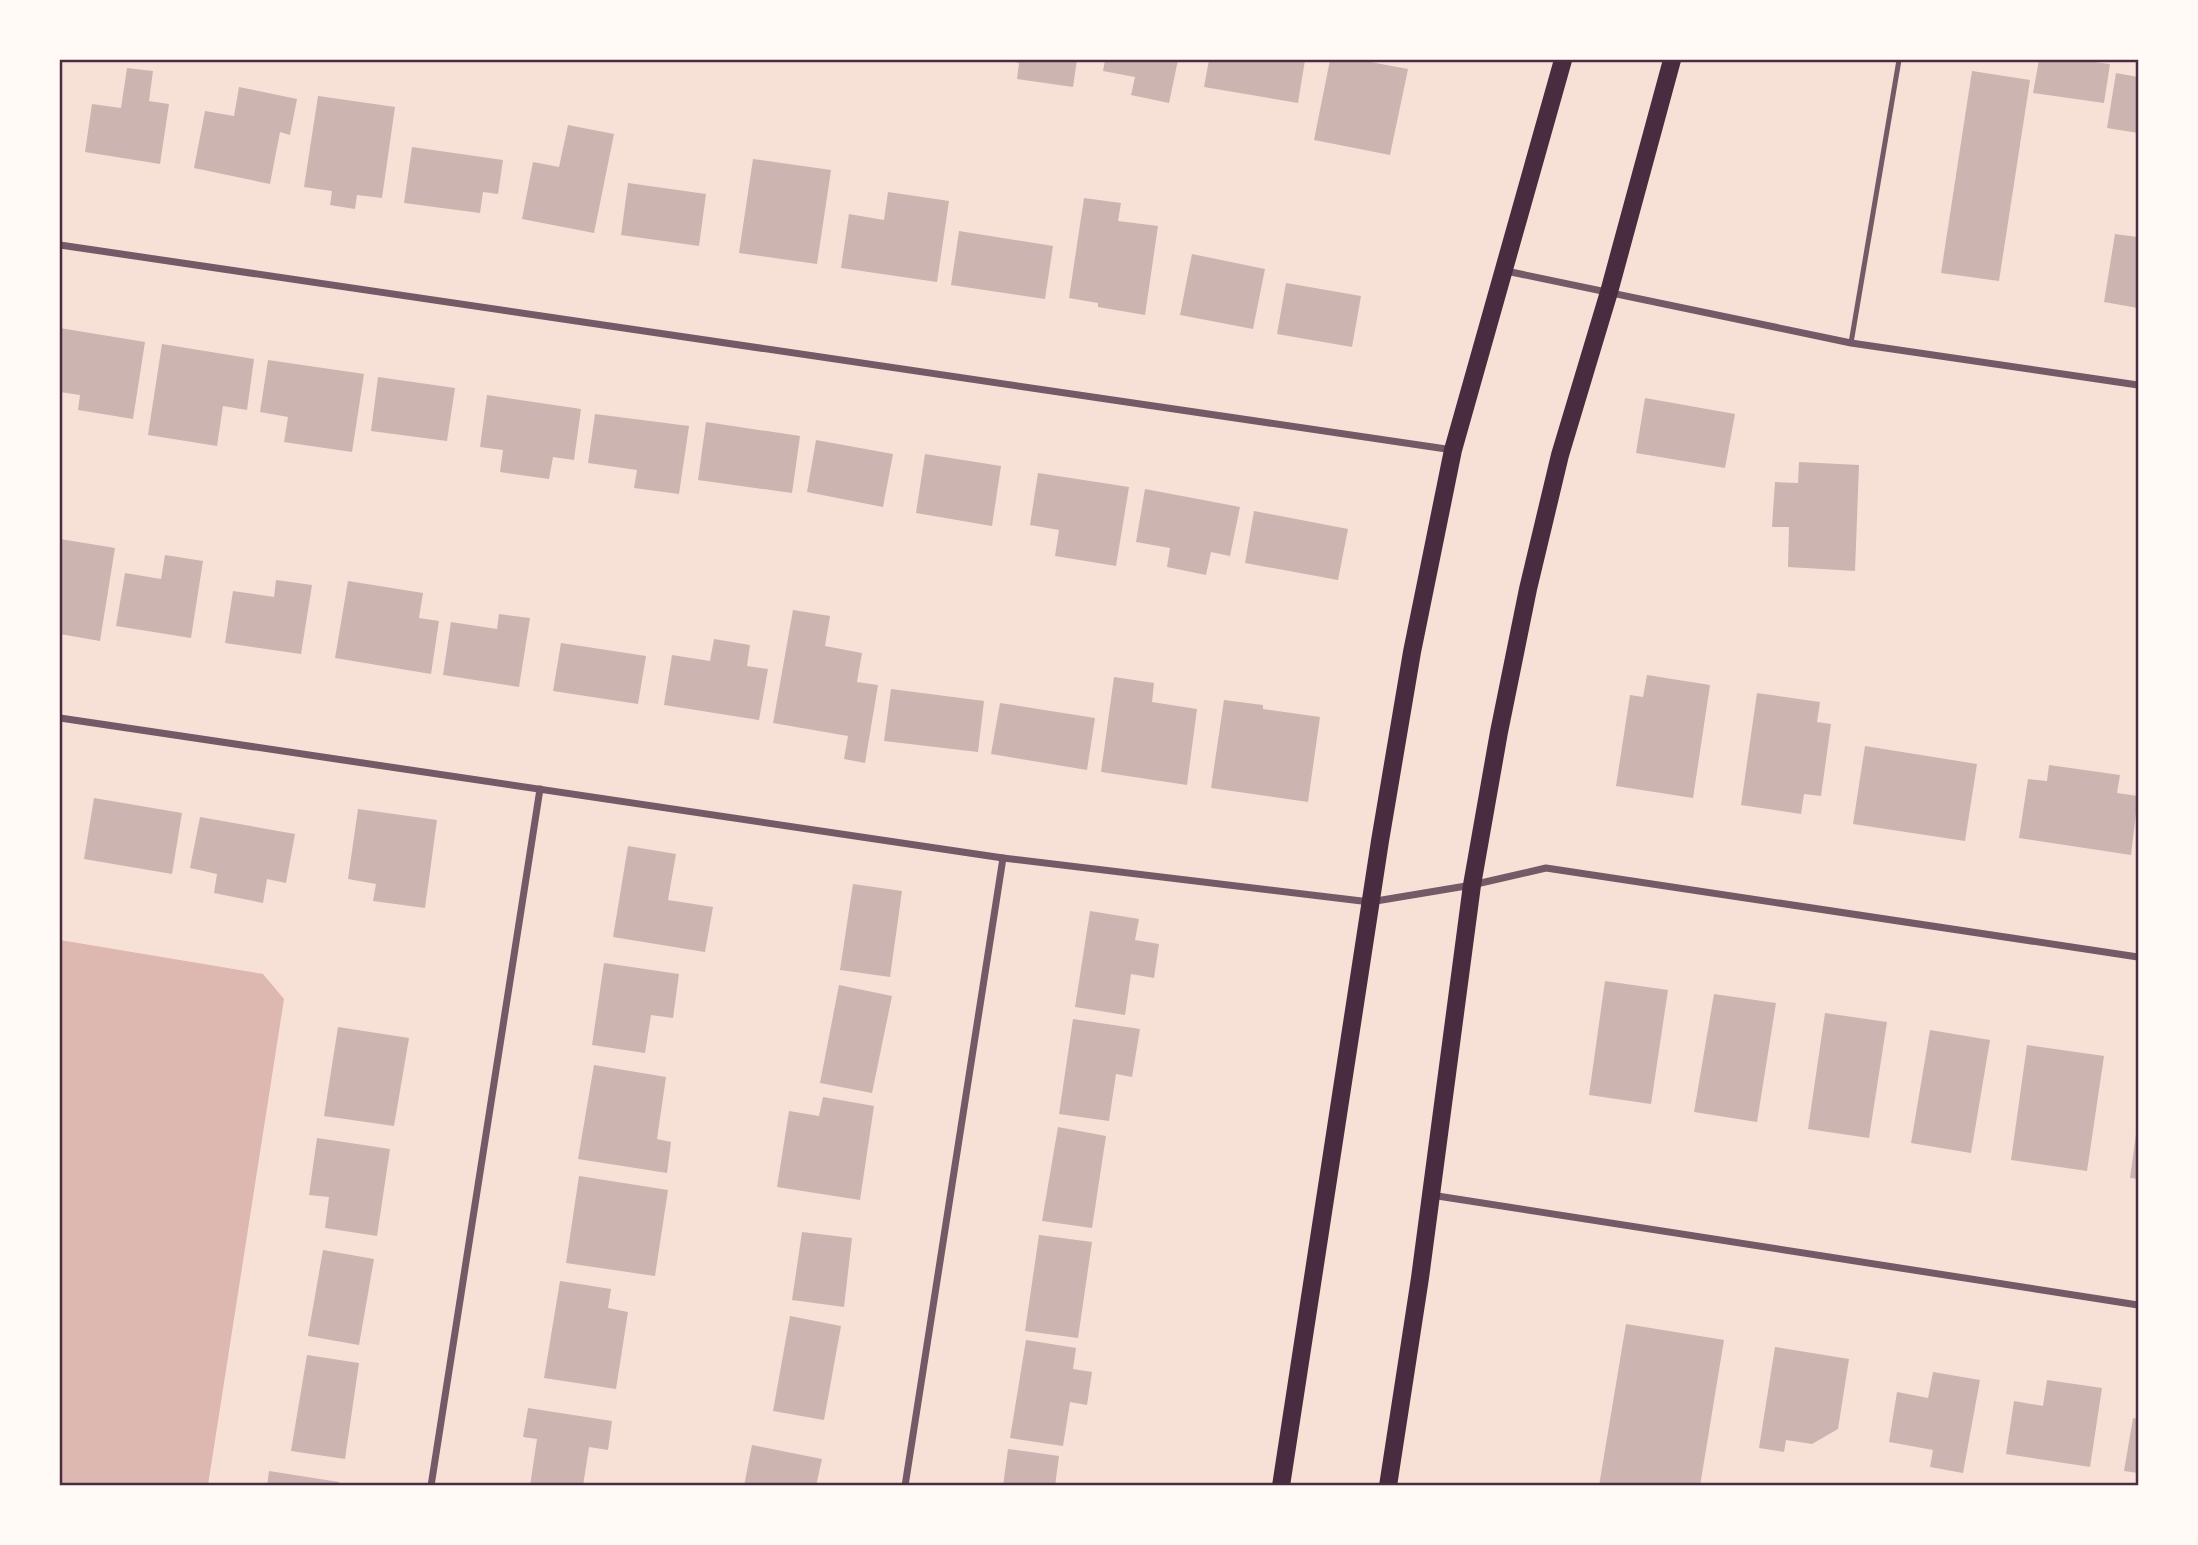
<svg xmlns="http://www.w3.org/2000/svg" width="2198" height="1545" viewBox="0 0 2198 1545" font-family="Literata,serif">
<rect width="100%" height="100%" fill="#f7e1d7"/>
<path fill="#dcb8b0" d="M 60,940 L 263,974 L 284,999 L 208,1485 L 60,1485 Z"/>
<g fill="#ccb4b1">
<path d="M 1005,60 L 1077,60 L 1073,87 L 1017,79 L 1019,63 Z"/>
<path d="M 1105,60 L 1178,60 L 1169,103 L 1131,95 L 1135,77 L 1103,71 Z"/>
<path d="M 1209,60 L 1305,60 L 1298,103 L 1204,87 Z"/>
<path d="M 1330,60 L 1360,60 L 1408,69 L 1390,155 L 1314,140 Z"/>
<path d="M 2039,60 L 2078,60 L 2110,64 L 2104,103 L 2033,93 Z"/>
<path d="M 127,68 L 153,71 L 149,101 L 169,104 L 160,164 L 85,152 L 92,104 L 121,108 Z"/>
<path d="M 1972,71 L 2030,80 L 1999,281 L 1941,273 Z"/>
<path d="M 2116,73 L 2138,77 L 2138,133 L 2107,128 Z"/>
<path d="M 239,87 L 297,99 L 290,135 L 280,132 L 270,184 L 194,168 L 205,111 L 234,116 Z"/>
<path d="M 318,96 L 395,107 L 382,198 L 357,195 L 355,209 L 330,205 L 332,191 L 304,187 Z"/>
<path d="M 568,125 L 614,134 L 594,233 L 522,219 L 533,162 L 559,167 Z"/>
<path d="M 412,147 L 503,160 L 498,194 L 483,192 L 480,213 L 404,203 Z"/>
<path d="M 753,159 L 831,170 L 817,264 L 739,253 Z"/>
<path d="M 628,183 L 706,194 L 699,246 L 621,235 Z"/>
<path d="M 888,192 L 949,201 L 937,282 L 841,268 L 849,214 L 884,220 Z"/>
<path d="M 1084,198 L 1121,203 L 1118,221 L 1158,226 L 1145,315 L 1098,307 L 1098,303 L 1069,298 Z"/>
<path d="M 959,231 L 1053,246 L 1045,299 L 951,285 Z"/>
<path d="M 2115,234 L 2138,237 L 2138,308 L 2104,302 Z"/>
<path d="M 1192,254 L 1265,269 L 1253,329 L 1180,315 Z"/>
<path d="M 1286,283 L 1361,296 L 1352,347 L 1277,334 Z"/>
<path d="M 60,328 L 145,342 L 133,419 L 78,410 L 80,395 L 60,392 Z"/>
<path d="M 162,344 L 254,359 L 247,410 L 223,406 L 217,446 L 148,435 Z"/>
<path d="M 268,360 L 364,374 L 352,452 L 284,442 L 288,417 L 260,412 Z"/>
<path d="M 378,377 L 455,388 L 447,441 L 371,431 Z"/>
<path d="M 487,395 L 581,409 L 574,460 L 553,457 L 549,479 L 500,472 L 503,450 L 480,447 Z"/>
<path d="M 1645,398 L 1735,414 L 1725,468 L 1636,453 Z"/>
<path d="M 595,414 L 689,426 L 679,494 L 634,488 L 637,470 L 588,463 Z"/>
<path d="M 706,422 L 800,436 L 792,493 L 698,480 Z"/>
<path d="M 816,440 L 893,454 L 883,507 L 807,492 Z"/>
<path d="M 925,454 L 1001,466 L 992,526 L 916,513 Z"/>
<path d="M 1799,462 L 1859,465 L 1855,571 L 1788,567 L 1789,527 L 1772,527 L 1775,482 L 1798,483 Z"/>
<path d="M 1038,473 L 1129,487 L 1116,566 L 1055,556 L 1059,530 L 1030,525 Z"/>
<path d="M 1145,489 L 1240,507 L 1230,556 L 1211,552 L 1206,575 L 1167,567 L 1170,548 L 1136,542 Z"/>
<path d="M 1254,511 L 1348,529 L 1338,580 L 1245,563 Z"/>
<path d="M 60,539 L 115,548 L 100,641 L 60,634 Z"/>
<path d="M 165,555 L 203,561 L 191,638 L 116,626 L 125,573 L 161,579 Z"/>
<path d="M 276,580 L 312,585 L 301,654 L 225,643 L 233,591 L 274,597 Z"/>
<path d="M 348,581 L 423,593 L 419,618 L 439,621 L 431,674 L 335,658 Z"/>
<path d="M 793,610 L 830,616 L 825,646 L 862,653 L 857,682 L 878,685 L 865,763 L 844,759 L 848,736 L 773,723 Z"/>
<path d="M 499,614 L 530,618 L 519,687 L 443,675 L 451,622 L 497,629 Z"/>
<path d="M 714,639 L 750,645 L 747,666 L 768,669 L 759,720 L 664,705 L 672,655 L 710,661 Z"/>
<path d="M 561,643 L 646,656 L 638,704 L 553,691 Z"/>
<path d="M 1647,675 L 1710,685 L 1693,798 L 1616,786 L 1630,695 L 1643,697 Z"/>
<path d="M 1114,677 L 1154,683 L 1152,702 L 1197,709 L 1187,785 L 1101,772 Z"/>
<path d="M 891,689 L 984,701 L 978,752 L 884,741 Z"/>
<path d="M 1757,693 L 1820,702 L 1817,722 L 1831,724 L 1821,796 L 1804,794 L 1801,814 L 1741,805 Z"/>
<path d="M 1224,700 L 1263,705 L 1263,709 L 1320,717 L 1308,802 L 1211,788 Z"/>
<path d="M 1000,703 L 1095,718 L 1087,770 L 991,754 Z"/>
<path d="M 1865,746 L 1977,764 L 1965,841 L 1853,824 Z"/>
<path d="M 2049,765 L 2120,775 L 2117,793 L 2138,796 L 2131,855 L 2019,838 L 2028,779 L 2047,781 Z"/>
<path d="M 94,798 L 182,813 L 172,874 L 84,859 Z"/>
<path d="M 358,809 L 437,820 L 425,908 L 373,901 L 376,884 L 348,879 Z"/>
<path d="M 200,817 L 295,834 L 286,883 L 267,879 L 263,903 L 214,893 L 217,874 L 190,868 Z"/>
<path d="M 628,846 L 676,854 L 668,900 L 713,907 L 705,952 L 613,937 Z"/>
<path d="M 853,884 L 902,891 L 890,977 L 840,970 Z"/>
<path d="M 1090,911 L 1139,919 L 1135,940 L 1159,944 L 1154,978 L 1131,974 L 1125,1015 L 1075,1007 Z"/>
<path d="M 604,963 L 679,974 L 673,1018 L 651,1015 L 645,1053 L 592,1045 Z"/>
<path d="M 1605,981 L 1668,990 L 1651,1104 L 1589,1095 Z"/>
<path d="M 839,985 L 892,996 L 872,1093 L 820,1083 Z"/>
<path d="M 1714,994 L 1776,1003 L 1757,1122 L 1694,1112 Z"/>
<path d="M 1825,1013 L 1887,1022 L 1869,1138 L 1808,1129 Z"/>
<path d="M 1073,1019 L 1140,1029 L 1132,1077 L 1116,1074 L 1109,1121 L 1059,1114 Z"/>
<path d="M 338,1027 L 409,1038 L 394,1126 L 324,1116 Z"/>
<path d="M 1930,1030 L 1990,1040 L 1971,1153 L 1911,1143 Z"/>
<path d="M 2027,1045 L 2104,1056 L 2087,1171 L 2011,1160 Z"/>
<path d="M 594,1065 L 666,1077 L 657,1139 L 671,1142 L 667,1173 L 578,1159 Z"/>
<path d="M 823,1097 L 874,1106 L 860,1200 L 777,1187 L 789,1111 L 819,1116 Z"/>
<path d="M 1058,1127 L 1106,1136 L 1092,1228 L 1042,1221 Z"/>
<path d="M 2137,1127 L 2138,1127 L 2138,1179 L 2130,1178 Z"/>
<path d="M 317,1138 L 390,1149 L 377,1236 L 325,1228 L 329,1197 L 309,1195 Z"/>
<path d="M 579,1176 L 668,1190 L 655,1276 L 566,1263 Z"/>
<path d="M 802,1232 L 852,1238 L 844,1307 L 792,1300 Z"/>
<path d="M 1039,1235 L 1092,1242 L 1078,1338 L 1025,1331 Z"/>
<path d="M 323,1250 L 374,1259 L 359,1345 L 308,1336 Z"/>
<path d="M 560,1281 L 611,1289 L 608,1308 L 628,1312 L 616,1389 L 544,1378 Z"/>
<path d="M 790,1316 L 841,1326 L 824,1420 L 773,1411 Z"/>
<path d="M 1626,1324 L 1724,1340 L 1700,1486 L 1599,1486 Z"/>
<path d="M 1026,1340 L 1076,1348 L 1073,1369 L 1092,1372 L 1087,1405 L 1070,1402 L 1063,1446 L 1010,1438 Z"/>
<path d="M 1775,1347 L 1849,1359 L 1838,1429 L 1812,1444 L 1786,1440 L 1784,1452 L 1759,1448 Z"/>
<path d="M 307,1355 L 359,1363 L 345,1459 L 291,1451 Z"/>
<path d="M 1933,1372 L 1980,1380 L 1963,1473 L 1930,1467 L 1933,1450 L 1889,1442 L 1897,1392 L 1928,1398 Z"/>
<path d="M 2047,1380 L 2102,1388 L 2090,1467 L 2006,1454 L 2014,1401 L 2043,1406 Z"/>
<path d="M 528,1408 L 612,1421 L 608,1450 L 589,1447 L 583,1486 L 530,1486 L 537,1439 L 523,1437 Z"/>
<path d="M 2133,1418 L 2138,1419 L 2138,1473 L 2124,1471 Z"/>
<path d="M 752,1445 L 822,1459 L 816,1486 L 744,1486 Z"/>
<path d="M 1008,1449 L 1059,1456 L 1055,1486 L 1003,1486 Z"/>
<path d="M 269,1471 L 339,1482 L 339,1486 L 267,1486 Z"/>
</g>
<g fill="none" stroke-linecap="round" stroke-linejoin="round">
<path stroke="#755966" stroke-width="5" d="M 1851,343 L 1899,60"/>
<g stroke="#755966" stroke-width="7">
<path d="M 60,245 L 1453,450"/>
<path d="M 1506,271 L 1851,343 L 2138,385"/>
<path d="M 60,718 L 1003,858 L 1370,902 L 1472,885 L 1546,868 L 2138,957"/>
<path d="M 1431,1195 L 2138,1305"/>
<path d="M 431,1486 L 540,789"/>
<path d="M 905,1486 L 1003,858"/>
</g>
<g stroke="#4a2c40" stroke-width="18">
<path d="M 1281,1486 L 1380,841 L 1412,652 L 1453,450 L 1563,60"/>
<path d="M 1388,1486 L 1420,1278 L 1472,885 L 1499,732 L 1528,589 L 1560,455 L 1609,292 L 1672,60"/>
</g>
</g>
<rect width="2198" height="1545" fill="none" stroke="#fffaf5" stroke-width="122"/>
<rect x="61" y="61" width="2076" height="1423" fill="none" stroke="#4a2c40" stroke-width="2.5"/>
</svg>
